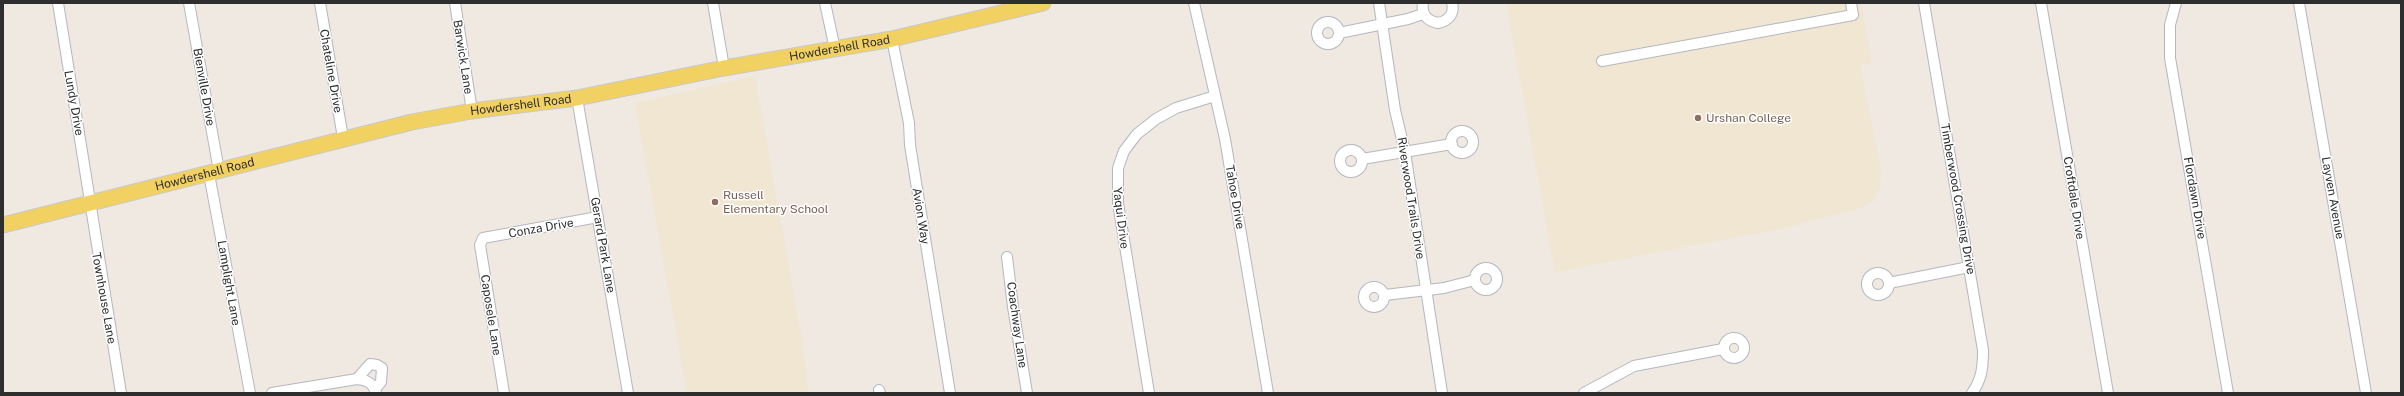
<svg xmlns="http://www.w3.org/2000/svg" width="2404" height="396" viewBox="0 0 2404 396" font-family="'Public Sans',sans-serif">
<rect width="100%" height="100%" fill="#efe9e1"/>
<g fill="#f0e6d1">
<path d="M 1506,3 L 1861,3 L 1872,63 L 1860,66 L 1881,171 L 1880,188 L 1871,202 L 1861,208 L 1784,228 L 1555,272 Z"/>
<path d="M 755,76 L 801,334 L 809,393 L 687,393 L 635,103 Z"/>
</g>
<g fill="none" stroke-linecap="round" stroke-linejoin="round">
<g stroke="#b4b7c1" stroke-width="12">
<g id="street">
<path d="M 58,3 L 121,393"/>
<path d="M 189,3 L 219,171"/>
<path d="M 320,3 L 343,138"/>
<path d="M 455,3 L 472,111"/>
<path d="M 713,3 L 724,68"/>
<path d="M 825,3 L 835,49"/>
<path d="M 1194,3 L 1225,139 L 1268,393"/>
<path d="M 1379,3 L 1395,110 L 1405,152 L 1442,393"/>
<path d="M 1423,3 C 1421,14 1427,21 1438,23 C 1448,21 1455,14 1452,3"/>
<path d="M 1924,3 L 1983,350 C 1983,367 1982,379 1972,393"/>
<path d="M 2041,3 L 2108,393"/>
<path d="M 2176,3 L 2170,25 L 2170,58 L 2228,393"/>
<path d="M 2299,3 L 2366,393"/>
<circle cx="1328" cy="33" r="11"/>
<path d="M 1339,33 L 1408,19 L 1423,14"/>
<path d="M 892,39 L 909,123 L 910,145 L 950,393"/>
<path d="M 1602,61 L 1853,15 L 1851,3"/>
<path d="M 577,98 L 628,393"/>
<circle cx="1462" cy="142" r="11"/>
<circle cx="1351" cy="161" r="11"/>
<path d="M 1362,159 L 1452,144"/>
<path d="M 209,174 L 250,393"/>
<path d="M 1007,257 L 1013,307 L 1027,393"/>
<circle cx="1486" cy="279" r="11"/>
<circle cx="1878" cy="284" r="11"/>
<path d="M 1889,283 L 1969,267"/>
<circle cx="1374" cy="297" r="10"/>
<path d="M 1385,295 L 1444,288 L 1475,280"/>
<circle cx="1734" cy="348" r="10"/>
<path d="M 357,379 L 370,364 L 377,365 L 382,368 L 381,382 L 375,389"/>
<path d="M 879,390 L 880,393"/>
<path d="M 272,393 L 357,379 C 367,380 373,383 376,393"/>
<path d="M 504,393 L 480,245 L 483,238 L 598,217"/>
<path d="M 1149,393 L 1118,203 L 1118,168 L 1124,151 L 1137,134 L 1156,119 L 1176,108 L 1215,96"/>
<path d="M 1584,393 L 1634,366 L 1723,349"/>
</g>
</g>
<g stroke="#c9c9c9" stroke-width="17">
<g id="primary">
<path id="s1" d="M 3,225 L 412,122 L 472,111 L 577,98 L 724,68 L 892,39 L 1043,3"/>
</g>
</g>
<use href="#street" stroke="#fff" stroke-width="10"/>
<use href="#primary" stroke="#f2d163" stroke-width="15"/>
</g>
<g fill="#8d6e63" stroke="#fff" stroke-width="1.5">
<circle cx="1698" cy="118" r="4"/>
<circle cx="715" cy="202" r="4"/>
</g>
<g text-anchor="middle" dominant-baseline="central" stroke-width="3" stroke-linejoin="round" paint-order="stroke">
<g font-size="12" fill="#2e2e2e" stroke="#fff">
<text stroke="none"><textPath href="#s1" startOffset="856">Howdershell Road</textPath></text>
<text transform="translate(463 57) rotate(81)">Barwick Lane</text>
<text transform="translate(331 71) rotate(80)">Chateline Drive</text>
<text transform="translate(204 87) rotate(80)">Bienville Drive</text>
<text transform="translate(74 103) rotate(80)">Lundy Drive</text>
<text stroke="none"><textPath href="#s1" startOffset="532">Howdershell Road</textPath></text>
<text stroke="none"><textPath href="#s1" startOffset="208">Howdershell Road</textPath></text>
<text transform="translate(1235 197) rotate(80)">Tahoe Drive</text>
<text transform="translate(1411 198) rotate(81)">Riverwood Trails Drive</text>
<text transform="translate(2074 198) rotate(81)">Croftdale Drive</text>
<text transform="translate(2195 198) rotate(80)">Flordawn Drive</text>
<text transform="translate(2333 198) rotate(80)">Layven Avenue</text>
<text transform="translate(1958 199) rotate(80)">Timberwood Crossing Drive</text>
<text transform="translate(921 216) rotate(81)">Avion Way</text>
<text transform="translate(1121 218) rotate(83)">Yaqui Drive</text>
<text transform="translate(541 228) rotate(-10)">Conza Drive</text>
<text transform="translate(603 245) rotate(80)">Gerard Park Lane</text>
<text transform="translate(229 283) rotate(80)">Lamplight Lane</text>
<text transform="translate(104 298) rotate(80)">Townhouse Lane</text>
<text transform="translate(491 315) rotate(81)">Caposele Lane</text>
<text transform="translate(1017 325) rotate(82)">Coachway Lane</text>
</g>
<g font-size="12" fill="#785e54" stroke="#fff" text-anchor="start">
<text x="1706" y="118">Urshan College</text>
<text x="723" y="195">Russell<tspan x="723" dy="14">Elementary School</tspan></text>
</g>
</g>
<rect width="2404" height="396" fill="none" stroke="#2e2e2e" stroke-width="8"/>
</svg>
